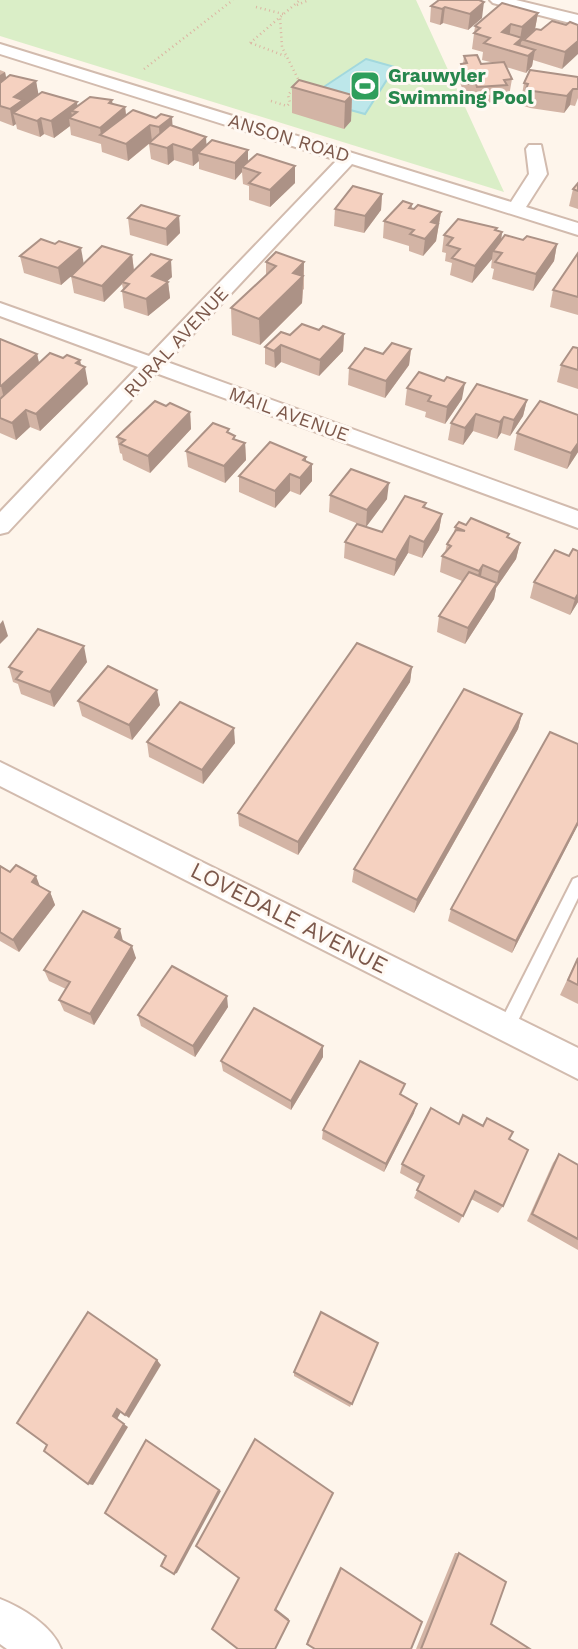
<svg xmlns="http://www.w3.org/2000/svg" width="578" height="1649" viewBox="0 0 578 1649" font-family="'Work Sans',sans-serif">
<rect width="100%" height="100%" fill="#fef5eb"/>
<path fill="#daeec7" d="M 0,0 L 416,0 L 504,192 L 0,36 Z"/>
<path fill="#bde7ea" stroke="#a2d8dd" stroke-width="2" d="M 366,59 L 395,67 L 365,114 L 307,98 Z"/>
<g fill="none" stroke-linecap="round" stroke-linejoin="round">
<g stroke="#d2bbae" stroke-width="4">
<path id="service" d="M 578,877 L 578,898 L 512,1033 L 506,1035 L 500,1033 L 498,1028 L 500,1023 L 573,879 Z"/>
</g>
<g stroke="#d2bbae" stroke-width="4">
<g id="minor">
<path d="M 490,0 L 516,0 L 578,15 L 578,25 L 493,3 Z"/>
<path d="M 0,44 L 511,202 L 529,174 L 526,149 L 529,145 L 541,145 L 547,174 L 526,207 L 578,223 L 578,235 L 352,164 L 167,362 L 578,511 L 578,528 L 156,373 L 8,532 L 0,534 L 0,512 L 138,367 L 0,316 L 0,303 L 149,356 L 337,160 L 0,54 Z"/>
<path d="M 0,762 L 578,1048 L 578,1079 L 0,786 Z"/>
<path d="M 0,1599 C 23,1608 52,1626 61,1649 L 7,1649 L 0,1644 Z"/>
</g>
</g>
<g stroke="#dcb4a2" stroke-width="2.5" stroke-dasharray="1 3.5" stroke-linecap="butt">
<path d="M 297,5 L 309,0"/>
<path d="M 256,7 L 283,14"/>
<path d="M 250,43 L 300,0"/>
<path d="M 251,43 L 285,56"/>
<path d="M 144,69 L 233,0"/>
<path d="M 271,101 L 287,106 L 290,103 L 288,95 L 299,81 L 282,47 L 280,17"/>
</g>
<use href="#service" fill="#fff" fill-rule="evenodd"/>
<use href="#minor" fill="#fff" fill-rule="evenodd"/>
</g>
<g fill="#d3b4a5">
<path d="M 439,0 L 482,18 L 468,30 L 443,23 L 440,25 L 430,22 L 431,6 Z"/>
<path d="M 538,13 L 535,29 L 541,30 L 566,25 L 578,25 L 562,69 L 533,60 L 532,66 L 526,73 L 506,67 L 512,79 L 509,96 L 505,96 L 504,102 L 475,103 L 474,100 L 467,101 L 459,80 L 461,64 L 463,64 L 464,56 L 481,64 L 494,63 L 482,60 L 483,52 L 472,49 L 475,26 Z"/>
<path d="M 0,70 L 5,72 L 6,78 L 36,81 L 38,95 L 77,102 L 77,106 L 113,104 L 125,107 L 126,115 L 172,126 L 207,144 L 295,183 L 270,207 L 249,200 L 249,186 L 243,184 L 242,172 L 235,180 L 199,169 L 199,161 L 193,166 L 174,160 L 168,165 L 151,159 L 149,144 L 128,161 L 102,152 L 101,144 L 71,135 L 70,126 L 54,138 L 44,134 L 40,137 L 17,129 L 16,124 L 13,126 L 0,121 Z"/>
<path d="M 578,77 L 578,98 L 575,106 L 570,105 L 564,113 L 530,108 L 524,106 L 525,100 L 521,100 L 524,83 Z"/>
<path d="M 292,87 L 352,95 L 351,121 L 344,129 L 292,113 Z"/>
<path d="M 578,183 L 578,209 L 569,206 L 573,189 Z"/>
<path d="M 382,194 L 381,210 L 364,233 L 334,226 L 335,209 Z"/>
<path d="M 412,204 L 412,208 L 441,212 L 436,241 L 423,256 L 409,251 L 409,246 L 383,238 L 384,221 Z"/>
<path d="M 179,216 L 180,233 L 167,246 L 130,235 L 128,218 Z"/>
<path d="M 496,230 L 502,232 L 501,241 L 523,240 L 557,244 L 554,261 L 533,291 L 492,279 L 494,269 L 491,268 L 492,259 L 472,283 L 450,275 L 452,263 L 445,261 L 446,253 L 442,252 L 444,235 Z"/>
<path d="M 578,253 L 578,315 L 550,307 L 553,290 Z"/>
<path d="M 132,255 L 134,270 L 172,277 L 167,281 L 168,282 L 170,298 L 148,316 L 124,308 L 122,291 L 123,289 L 122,284 L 104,302 L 74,293 L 71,276 L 61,285 L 24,273 L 20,256 L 83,264 Z"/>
<path d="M 266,262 L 304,262 L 304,289 L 303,290 L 302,303 L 260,345 L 232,335 L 231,308 L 266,275 Z"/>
<path d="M 319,330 L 344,334 L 343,351 L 319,376 L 281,362 L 275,368 L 265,364 L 265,347 L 290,335 Z"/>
<path d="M 0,339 L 37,354 L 39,364 L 63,358 L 80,360 L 81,366 L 88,384 L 40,431 L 30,427 L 16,440 L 0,433 Z"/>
<path d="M 578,348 L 578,389 L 557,382 L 561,365 Z"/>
<path d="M 411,349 L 409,365 L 385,398 L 348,385 L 349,368 L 383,354 Z"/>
<path d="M 477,384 L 527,400 L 523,416 L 510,436 L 501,433 L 497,439 L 473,431 L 463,445 L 448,440 L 451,423 Z"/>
<path d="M 407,388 L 462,399 L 445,424 L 425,417 L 426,412 L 405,405 Z"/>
<path d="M 166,406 L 190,412 L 191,429 L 150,473 L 123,460 L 122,454 L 120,453 L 117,437 Z"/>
<path d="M 578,415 L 578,452 L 567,469 L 514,450 L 517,433 Z"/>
<path d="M 229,433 L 236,440 L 245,443 L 246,460 L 225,483 L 188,467 L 186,451 Z"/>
<path d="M 306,457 L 306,462 L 312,464 L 312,481 L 300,495 L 290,491 L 275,508 L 239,492 L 239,476 Z"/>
<path d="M 330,495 L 387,499 L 366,527 L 329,512 Z"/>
<path d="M 426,503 L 425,508 L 442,514 L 439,530 L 422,558 L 408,553 L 394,576 L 344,558 L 345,542 L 382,532 Z"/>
<path d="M 455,527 L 508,538 L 520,543 L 516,559 L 496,588 L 494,599 L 465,644 L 437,632 L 439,616 L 462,581 L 440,572 L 442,556 L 445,552 L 447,544 L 454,533 Z"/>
<path d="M 578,551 L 578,602 L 570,615 L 530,598 L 534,582 L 569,556 Z"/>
<path d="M 87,662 L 54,707 L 21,694 L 18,684 L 13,682 L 9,667 Z"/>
<path d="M 412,667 L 410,682 L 298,855 L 239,826 L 238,813 Z"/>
<path d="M 78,701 L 160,705 L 132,740 L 82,716 Z"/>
<path d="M 522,714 L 518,729 L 414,913 L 352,882 L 354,869 Z"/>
<path d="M 147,742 L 235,743 L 203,784 L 149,757 Z"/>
<path d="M 578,744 L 578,825 L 512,953 L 448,921 L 451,909 Z"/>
<path d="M 0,866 L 50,892 L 55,905 L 19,952 L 0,941 Z"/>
<path d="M 123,941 L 136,958 L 94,1025 L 64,1011 L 59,1000 L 66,989 L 49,981 L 44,970 Z"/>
<path d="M 578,957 L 578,1004 L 560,995 Z"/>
<path d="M 228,1007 L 195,1057 L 141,1026 L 138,1015 Z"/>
<path d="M 323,1057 L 291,1110 L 223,1071 L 221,1061 Z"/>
<path d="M 401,1095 L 414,1113 L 384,1172 L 322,1139 L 323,1130 Z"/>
<path d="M 459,1124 L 509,1139 L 503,1206 L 498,1213 L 471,1199 L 459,1223 L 414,1198 L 420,1184 L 400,1173 L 402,1164 Z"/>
<path d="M 559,1154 L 578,1165 L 578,1250 L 527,1221 L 553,1163 Z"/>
<path d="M 378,1343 L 350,1407 L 294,1376 L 294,1372 Z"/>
<path d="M 455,1553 L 459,1553 L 491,1624 L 530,1649 L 416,1649 Z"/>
<path d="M 340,1567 L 422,1622 L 307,1644 L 307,1641 Z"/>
</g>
<g fill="#ac9286">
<path d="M 484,2 L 482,18 L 468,30 L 470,14 Z"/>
<path d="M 445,7 L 443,23 L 440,25 L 442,9 Z"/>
<path d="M 538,13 L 535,29 L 521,42 L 519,54 L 515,44 L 520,39 L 522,27 Z"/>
<path d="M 511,24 L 509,40 L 500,49 L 502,32 Z"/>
<path d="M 578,41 L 578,54 L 562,69 L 565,52 Z"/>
<path d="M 535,50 L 532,66 L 526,73 L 528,56 Z"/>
<path d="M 5,72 L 8,88 L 0,94 L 0,75 Z"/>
<path d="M 36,81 L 39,97 L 13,113 L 16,124 L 13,126 L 10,109 L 14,97 Z"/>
<path d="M 573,89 L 570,105 L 564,113 L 567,96 Z"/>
<path d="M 352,95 L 351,121 L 344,129 L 345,102 Z"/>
<path d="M 112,100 L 114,116 L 125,107 L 127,124 L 101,135 L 100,128 L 109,103 Z"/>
<path d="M 77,102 L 79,119 L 77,112 L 71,111 L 73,120 L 69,118 L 70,126 L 54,138 L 51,121 Z"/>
<path d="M 172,117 L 173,134 L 160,144 L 159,127 Z"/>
<path d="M 41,118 L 44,134 L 40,137 L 37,121 Z"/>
<path d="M 150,125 L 152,141 L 128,161 L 126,144 Z"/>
<path d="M 206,137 L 207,153 L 198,153 L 199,161 L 193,166 L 192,150 Z"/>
<path d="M 173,144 L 174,160 L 168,165 L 167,148 Z"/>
<path d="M 248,150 L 248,166 L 242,167 L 242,172 L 235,180 L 235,163 Z"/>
<path d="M 295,166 L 295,183 L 270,207 L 270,190 Z"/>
<path d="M 382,194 L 381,210 L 364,233 L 365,216 Z"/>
<path d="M 441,212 L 436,241 L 423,256 L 425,239 L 431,222 Z"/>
<path d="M 179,216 L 180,233 L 167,246 L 166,229 Z"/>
<path d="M 497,228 L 494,242 L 502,232 L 500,249 L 493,251 L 492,259 L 472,283 L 475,266 Z"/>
<path d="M 557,244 L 554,261 L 533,291 L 536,274 Z"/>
<path d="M 81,248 L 84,265 L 61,285 L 58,268 Z"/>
<path d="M 132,255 L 134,272 L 122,282 L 122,284 L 104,302 L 102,286 Z"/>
<path d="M 171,260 L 172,277 L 154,293 L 152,276 Z"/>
<path d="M 304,262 L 302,303 L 260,345 L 259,319 L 293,273 Z"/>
<path d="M 168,282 L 170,298 L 148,316 L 146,299 Z"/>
<path d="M 344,334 L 343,351 L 319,376 L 320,360 Z"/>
<path d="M 281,345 L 281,362 L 275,368 L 274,351 Z"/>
<path d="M 411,349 L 409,365 L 385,398 L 386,381 Z"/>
<path d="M 37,354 L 41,371 L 5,403 L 1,386 Z"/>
<path d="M 80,360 L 82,371 L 85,367 L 88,384 L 40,431 L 36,414 Z"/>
<path d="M 465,383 L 462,399 L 445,424 L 447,407 Z"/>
<path d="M 527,400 L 523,416 L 510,436 L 514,420 Z"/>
<path d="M 26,410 L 30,427 L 16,440 L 12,423 Z"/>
<path d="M 190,412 L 191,429 L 150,473 L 148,456 Z"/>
<path d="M 476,414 L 473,431 L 463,445 L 465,428 Z"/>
<path d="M 504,417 L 501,433 L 497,439 L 500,422 Z"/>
<path d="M 245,443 L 246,460 L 225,483 L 224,466 Z"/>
<path d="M 578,443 L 578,452 L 567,469 L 571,453 Z"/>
<path d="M 306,457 L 306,472 L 312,464 L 312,481 L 300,495 L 300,478 L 303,460 Z"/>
<path d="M 290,474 L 290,491 L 275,508 L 275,491 Z"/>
<path d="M 389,483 L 387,499 L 366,527 L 367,510 Z"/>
<path d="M 442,514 L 439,530 L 422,558 L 424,542 Z"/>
<path d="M 410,536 L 408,553 L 394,576 L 396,560 Z"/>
<path d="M 520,543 L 516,559 L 496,588 L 499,572 Z"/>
<path d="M 483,565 L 480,581 L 476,587 L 479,571 Z"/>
<path d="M 497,583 L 494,599 L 465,644 L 468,628 Z"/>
<path d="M 578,594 L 578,602 L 570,615 L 575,599 Z"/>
<path d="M 3,620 L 8,636 L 0,644 L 0,624 Z"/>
<path d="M 84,646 L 87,662 L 54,707 L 50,692 Z"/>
<path d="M 412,667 L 410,682 L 298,855 L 298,842 Z"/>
<path d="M 157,690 L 160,705 L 132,740 L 129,725 Z"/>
<path d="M 522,714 L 518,729 L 414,913 L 417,900 Z"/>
<path d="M 234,728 L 235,743 L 203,784 L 202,770 Z"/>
<path d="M 578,822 L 578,825 L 512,953 L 516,941 Z"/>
<path d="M 36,876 L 41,889 L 32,882 Z"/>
<path d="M 50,892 L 55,905 L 19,952 L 13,940 Z"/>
<path d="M 120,929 L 123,941 L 118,949 L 115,937 Z"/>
<path d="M 132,946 L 136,958 L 94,1025 L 90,1014 Z"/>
<path d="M 227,996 L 228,1007 L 195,1057 L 193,1046 Z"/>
<path d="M 323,1046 L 323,1057 L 291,1110 L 291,1101 Z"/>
<path d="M 417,1104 L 414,1113 L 384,1172 L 386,1164 Z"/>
<path d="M 157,1360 L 161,1365 L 129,1418 L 125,1415 Z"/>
<path d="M 117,1409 L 121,1412 L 117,1419 L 128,1427 L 93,1485 L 88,1484 L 113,1416 Z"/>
<path d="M 146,1440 L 221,1491 L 177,1573 L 174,1574 Z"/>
<path d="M 275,1608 L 289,1619 L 289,1621 L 275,1610 Z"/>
</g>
<g fill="#f5d1c0" stroke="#ac9286" stroke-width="2">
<path d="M 439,0 L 479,0 L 484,2 L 470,14 L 445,7 L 442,9 L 431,6 Z"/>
<path d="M 502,3 L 538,13 L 522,27 L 511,24 L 502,32 L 522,38 L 515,44 L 535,50 L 528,56 L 484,43 L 490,38 L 474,33 L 480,28 L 475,26 Z"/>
<path d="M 552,21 L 566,25 L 570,22 L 578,25 L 578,41 L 565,52 L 524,40 L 536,29 L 541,30 Z"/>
<path d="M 477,55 L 481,64 L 504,62 L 512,79 L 504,80 L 507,85 L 477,87 L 476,84 L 469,84 L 461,64 L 467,63 L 464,56 Z"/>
<path d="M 530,70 L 578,77 L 578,89 L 573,89 L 567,96 L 533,91 L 526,89 L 528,84 L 524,83 Z"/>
<path d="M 10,75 L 36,81 L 14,97 L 23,100 L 10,109 L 0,106 L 0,83 Z"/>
<path d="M 299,80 L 352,95 L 345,102 L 292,87 Z"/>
<path d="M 42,92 L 77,102 L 51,121 L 41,118 L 37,121 L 13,113 Z"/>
<path d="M 90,97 L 112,100 L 109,103 L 125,107 L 100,128 L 69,118 L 77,112 L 71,111 Z"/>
<path d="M 133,110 L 156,118 L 161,114 L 172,117 L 159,127 L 150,125 L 126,144 L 100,135 Z"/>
<path d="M 170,125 L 206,137 L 192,150 L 173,144 L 167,148 L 149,143 Z"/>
<path d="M 212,140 L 248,150 L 235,163 L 198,153 Z"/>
<path d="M 257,154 L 295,166 L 270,190 L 249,183 L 260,173 L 242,167 Z"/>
<path d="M 578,183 L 578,191 L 573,189 Z"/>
<path d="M 353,186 L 382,194 L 365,216 L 335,209 Z"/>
<path d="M 403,201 L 412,204 L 409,208 L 414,209 L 418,205 L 441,212 L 431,222 L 438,224 L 425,239 L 410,234 L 414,230 L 384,221 Z"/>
<path d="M 141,205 L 179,216 L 166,229 L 128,218 Z"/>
<path d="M 458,219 L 497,228 L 495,230 L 502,232 L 475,266 L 452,258 L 460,249 L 447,245 L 453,238 L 444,235 Z"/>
<path d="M 505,235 L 523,240 L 527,236 L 557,244 L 536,274 L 495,262 L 502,253 L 493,251 Z"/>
<path d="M 41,239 L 55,244 L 59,241 L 81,248 L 58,268 L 20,256 Z"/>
<path d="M 102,246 L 132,255 L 102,286 L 71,276 Z"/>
<path d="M 276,252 L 304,262 L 293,273 L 303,276 L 259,319 L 231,308 L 276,266 L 266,262 Z"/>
<path d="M 578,253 L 578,297 L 553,290 Z"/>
<path d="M 151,254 L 171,260 L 152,276 L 168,282 L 146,299 L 122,291 L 129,284 L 122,282 Z"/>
<path d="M 302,324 L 319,330 L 323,326 L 344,334 L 320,360 L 281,345 L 274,351 L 265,347 L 281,332 L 290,335 Z"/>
<path d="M 0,339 L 37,354 L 1,386 L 0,386 Z"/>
<path d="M 392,343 L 411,349 L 386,381 L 349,368 L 365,348 L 383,354 Z"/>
<path d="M 573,347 L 578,348 L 578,370 L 561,365 Z"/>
<path d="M 50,353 L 63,358 L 67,355 L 80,360 L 76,363 L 85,367 L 36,414 L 26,410 L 12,423 L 0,418 L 0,399 Z"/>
<path d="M 419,372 L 444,381 L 447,377 L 465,383 L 447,407 L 428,401 L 431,396 L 407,388 Z"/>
<path d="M 477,384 L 527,400 L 514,420 L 504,417 L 500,422 L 476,414 L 465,428 L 451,423 Z"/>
<path d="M 155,401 L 166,406 L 170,403 L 190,412 L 148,456 L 120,444 L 125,440 L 117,437 Z"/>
<path d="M 540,401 L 578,415 L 578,443 L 571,453 L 517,433 Z"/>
<path d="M 213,423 L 229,429 L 227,432 L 235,436 L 233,439 L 245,443 L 224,466 L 186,451 Z"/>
<path d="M 270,442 L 306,457 L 303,460 L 312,464 L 300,478 L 290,474 L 275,491 L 239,476 Z"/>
<path d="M 351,469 L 389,483 L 367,510 L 330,495 Z"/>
<path d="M 405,496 L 426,503 L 423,507 L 442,514 L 424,542 L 410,536 L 396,560 L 345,542 L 357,524 L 382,532 Z"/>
<path d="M 471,518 L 509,534 L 507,537 L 520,543 L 499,572 L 483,565 L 479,571 L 442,556 L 451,546 L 447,544 L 456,530 L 465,531 L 455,527 L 459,522 L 466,525 Z"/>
<path d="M 573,549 L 578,551 L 578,594 L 575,599 L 534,582 L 555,550 L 569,556 Z"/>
<path d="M 469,572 L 497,583 L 468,628 L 439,616 Z"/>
<path d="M 38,629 L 84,646 L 50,692 L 16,679 L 22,672 L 9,667 Z"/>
<path d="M 357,643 L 412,667 L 298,842 L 238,813 Z"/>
<path d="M 108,666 L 157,690 L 129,725 L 78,701 Z"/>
<path d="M 464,689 L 522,714 L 417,900 L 354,869 Z"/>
<path d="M 180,702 L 234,728 L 202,770 L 147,742 Z"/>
<path d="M 550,732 L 578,744 L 578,822 L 516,941 L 451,909 Z"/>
<path d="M 16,865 L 36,876 L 32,882 L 50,892 L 13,940 L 0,932 L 0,866 L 10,872 Z"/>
<path d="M 83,911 L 120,929 L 115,937 L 132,946 L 90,1014 L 59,1000 L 70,982 L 44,970 Z"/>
<path d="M 578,958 L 578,985 L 568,980 Z"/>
<path d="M 172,966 L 227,996 L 193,1046 L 138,1015 Z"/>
<path d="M 254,1008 L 323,1046 L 291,1101 L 221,1061 Z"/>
<path d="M 360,1061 L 405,1084 L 400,1094 L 417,1104 L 386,1164 L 323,1130 Z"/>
<path d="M 431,1108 L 459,1124 L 463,1115 L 483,1126 L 487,1118 L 513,1132 L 509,1139 L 528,1150 L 503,1206 L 475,1191 L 463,1216 L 417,1190 L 424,1176 L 402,1164 Z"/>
<path d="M 559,1154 L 578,1165 L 578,1239 L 532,1214 Z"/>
<path d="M 88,1312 L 157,1360 L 125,1415 L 117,1409 L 113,1416 L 124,1424 L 88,1484 L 44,1451 L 47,1445 L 17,1423 Z"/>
<path d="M 321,1312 L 378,1343 L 352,1404 L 294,1372 Z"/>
<path d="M 255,1439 L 333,1493 L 275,1610 L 289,1621 L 275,1649 L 238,1649 L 212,1629 L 239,1578 L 196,1546 Z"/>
<path d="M 146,1440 L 219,1490 L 174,1574 L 161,1566 L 166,1556 L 105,1513 Z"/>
<path d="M 459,1553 L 506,1582 L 491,1624 L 530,1649 L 421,1649 Z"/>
<path d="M 341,1568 L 422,1622 L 411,1649 L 315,1649 L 307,1644 Z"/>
</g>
<defs>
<g id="stadium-square" transform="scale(1.575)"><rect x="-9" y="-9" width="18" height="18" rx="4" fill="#2e9e5b" stroke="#fff9f3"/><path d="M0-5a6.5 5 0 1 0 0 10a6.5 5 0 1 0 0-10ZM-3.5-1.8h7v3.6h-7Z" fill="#fff"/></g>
</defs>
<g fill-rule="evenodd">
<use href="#stadium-square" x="365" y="86"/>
</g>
<g text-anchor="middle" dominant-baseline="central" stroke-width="6" stroke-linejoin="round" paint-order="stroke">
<g font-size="19" font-weight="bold" fill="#27864d" stroke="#fff9f3" text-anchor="start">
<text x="388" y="75">Grauwyler<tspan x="388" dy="22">Swimming Pool</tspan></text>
</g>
<g font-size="19" fill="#7c584b" stroke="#fff9f3">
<text transform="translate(289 138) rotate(17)">ANSON ROAD</text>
<text transform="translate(176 342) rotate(-47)">RURAL AVENUE</text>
<text transform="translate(289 414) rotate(20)">MAIL AVENUE</text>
</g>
<g font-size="23" fill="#7c584b" stroke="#fff9f3">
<text transform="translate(289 918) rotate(27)">LOVEDALE AVENUE</text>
</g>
</g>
</svg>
